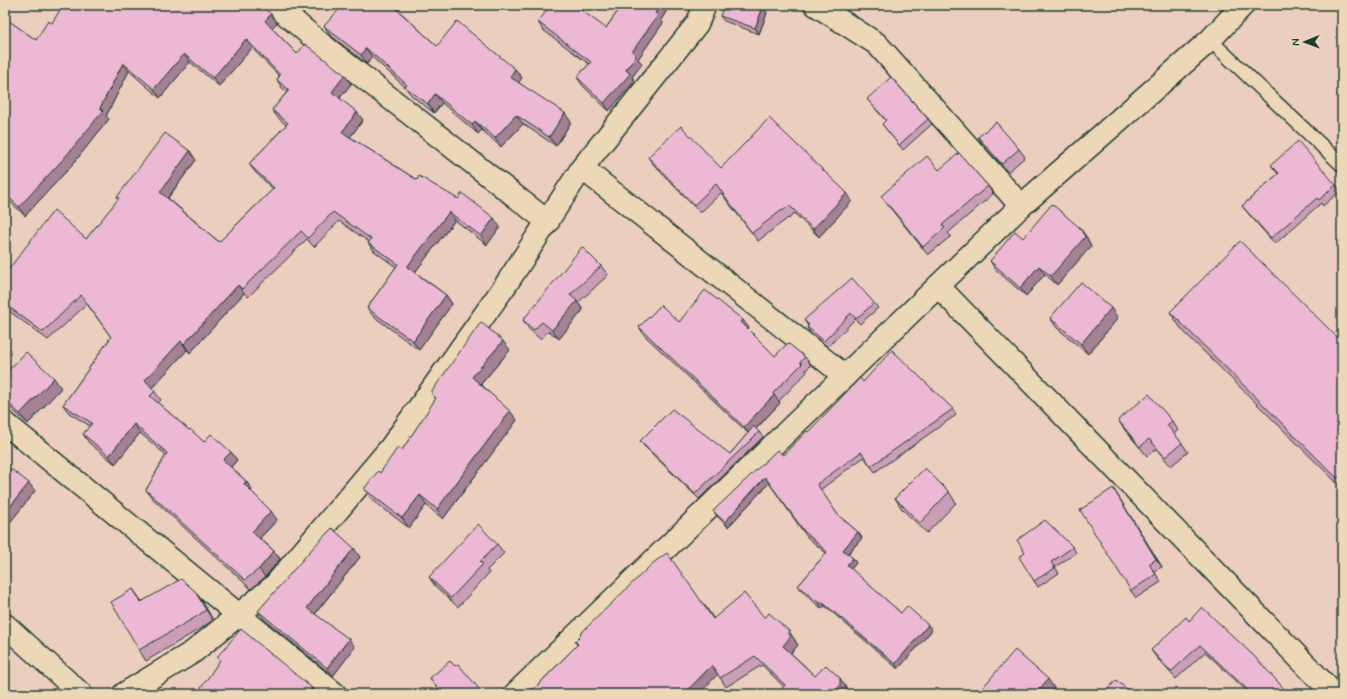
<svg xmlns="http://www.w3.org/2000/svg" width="1347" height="699" viewBox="0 0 1347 699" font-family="Mynerve,sans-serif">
<rect width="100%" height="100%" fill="#eccebf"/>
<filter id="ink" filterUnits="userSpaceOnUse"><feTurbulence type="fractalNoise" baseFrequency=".025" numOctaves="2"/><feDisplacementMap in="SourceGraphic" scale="8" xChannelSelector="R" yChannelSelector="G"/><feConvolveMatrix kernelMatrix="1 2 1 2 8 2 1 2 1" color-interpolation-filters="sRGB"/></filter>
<g filter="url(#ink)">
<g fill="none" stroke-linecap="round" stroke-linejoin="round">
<g stroke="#1f3d34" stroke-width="16">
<path id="service" d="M 1210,40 L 1342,165"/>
</g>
<g stroke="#1f3d34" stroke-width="25">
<g id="minor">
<path d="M 275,5 L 321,44 L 548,222"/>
<path d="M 816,5 L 877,44 L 1021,206"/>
<path d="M 582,168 L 845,376"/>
<path d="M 938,286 L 1334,694"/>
<path d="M 5,423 L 335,694"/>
<path d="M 5,625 L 81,694"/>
<path d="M 124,694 L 193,652 L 274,586 L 391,447 L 507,283 L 582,168 L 697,24 L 705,5"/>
<path d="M 515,694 L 1021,206 L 1210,40 L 1243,5"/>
</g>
</g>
<use href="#service" stroke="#ecd8b6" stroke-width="13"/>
<use href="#minor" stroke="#ecd8b6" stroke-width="22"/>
</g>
<g fill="#cb9eb6" stroke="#1f3d34">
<path d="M 5,5 L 10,12 L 6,19 L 36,40 L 52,23 L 181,7 L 263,5 L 263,8 L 277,23 L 272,28 L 297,54 L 351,84 L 340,98 L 363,120 L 350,137 L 417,180 L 500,227 L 487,245 L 455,220 L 415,272 L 446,295 L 452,304 L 419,350 L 373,316 L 367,308 L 396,267 L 374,251 L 368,243 L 369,242 L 339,221 L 314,247 L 307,239 L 248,297 L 244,293 L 190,353 L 187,350 L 152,388 L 161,400 L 158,403 L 189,430 L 204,442 L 231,452 L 237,460 L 231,467 L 246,481 L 252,490 L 251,491 L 277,520 L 260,538 L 274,551 L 280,559 L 265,577 L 251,589 L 152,498 L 146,490 L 166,455 L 140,433 L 115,464 L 89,443 L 83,434 L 90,426 L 69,413 L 63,405 L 111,337 L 87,304 L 48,340 L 5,308 L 5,274 L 86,239 L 119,199 L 117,197 L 196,160 L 168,198 L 219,242 L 273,189 L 255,172 L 249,164 L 286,125 L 278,118 L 272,110 L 287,92 L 282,88 L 277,80 L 279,76 L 252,48 L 219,86 L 190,62 L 160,98 L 129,71 L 106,116 L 109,119 L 72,165 L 25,216 L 5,197 L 5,170 L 9,165 L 7,162 L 8,160 L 5,158 Z"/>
<path d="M 622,5 L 670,5 L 661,20 L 663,23 L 638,59 L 642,64 L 632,77 L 635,81 L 609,111 L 582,85 L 577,77 L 589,64 L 543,30 L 538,22 L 606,28 Z"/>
<path d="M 763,7 L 767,13 L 759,34 L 724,21 L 720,16 Z"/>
<path d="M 399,9 L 398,10 L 437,46 L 515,69 L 522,78 L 518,82 L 571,122 L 556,146 L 523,124 L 501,147 L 482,130 L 478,134 L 442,103 L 434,113 L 412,96 L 405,87 L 372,57 L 367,64 L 330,35 L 324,26 Z"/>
<path d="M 867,99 L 928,119 L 932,124 L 903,150 L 886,129 L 882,124 L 886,121 Z"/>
<path d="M 978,137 L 1019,149 L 1025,157 L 1008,172 L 983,145 Z"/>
<path d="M 648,157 L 721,168 L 852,201 L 819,237 L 794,213 L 789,219 L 788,218 L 758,241 L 721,193 L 700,213 L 654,165 Z"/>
<path d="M 1271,165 L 1336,185 L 1340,191 L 1323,206 L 1321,203 L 1275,244 L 1246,211 L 1242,206 L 1278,174 Z"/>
<path d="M 939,170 L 988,186 L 993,194 L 948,233 L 951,236 L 928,255 L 887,204 L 881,196 Z"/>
<path d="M 1086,236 L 1091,246 L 1057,285 L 1045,274 L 1026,296 L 996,270 L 990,261 L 1023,238 Z"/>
<path d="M 601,266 L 608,275 L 578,303 L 583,310 L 559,339 L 549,331 L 540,339 L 529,329 L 523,320 Z"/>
<path d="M 874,303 L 878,308 L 860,324 L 855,319 L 828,347 L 810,333 L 807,327 L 808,326 L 804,320 Z"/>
<path d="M 1170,312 L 1342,342 L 1342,488 L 1182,330 Z"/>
<path d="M 1050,318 L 1118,318 L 1088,354 L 1057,328 Z"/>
<path d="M 679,322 L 749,328 L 748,329 L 775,356 L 805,357 L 811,365 L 806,370 L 807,372 L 779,401 L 780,403 L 756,429 L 759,432 L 763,437 L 699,499 L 644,446 L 640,441 L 730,454 L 748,433 L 645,336 L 639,327 Z"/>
<path d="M 510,350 L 481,384 L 517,420 L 443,519 L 426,505 L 409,528 L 371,499 L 364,489 L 402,450 L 436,399 L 432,395 Z"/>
<path d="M 5,374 L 61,388 L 28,424 L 5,403 Z"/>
<path d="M 863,382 L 953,409 L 956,415 L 875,472 L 864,457 L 820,490 L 838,515 L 858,532 L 862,538 L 848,554 L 856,563 L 851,569 L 901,613 L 928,625 L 932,630 L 898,669 L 825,606 L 822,609 L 802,591 L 798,586 L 826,553 L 807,537 L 769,483 L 728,527 L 717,516 L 713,511 L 783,455 Z"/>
<path d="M 1118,420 L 1172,421 L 1178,430 L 1174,434 L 1182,443 L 1188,452 L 1171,466 L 1156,449 L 1147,456 L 1124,429 Z"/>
<path d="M 1113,488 L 1118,496 L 1162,567 L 1154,571 L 1161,582 L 1136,598 L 1131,591 Z"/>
<path d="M 949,492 L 956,503 L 927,533 L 902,509 L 895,498 Z"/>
<path d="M 497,544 L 504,553 L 487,570 L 489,573 L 458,607 L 435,586 L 429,577 Z"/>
<path d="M 1073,547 L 1076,553 L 1055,567 L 1059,573 L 1038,587 L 1034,581 L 1025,553 Z"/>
<path d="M 360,557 L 315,614 L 355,647 L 333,676 L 264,619 L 258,611 Z"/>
<path d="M 195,591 L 202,601 L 213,620 L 203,627 L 146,661 L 139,650 L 140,599 L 142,601 Z"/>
<path d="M 704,604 L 714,619 L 765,618 L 795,640 L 795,641 L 798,645 L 791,653 L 815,676 L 846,687 L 846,694 L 780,694 L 779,692 L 784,687 L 762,665 L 726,687 L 718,674 L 533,690 L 577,645 L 575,641 L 581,635 L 580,634 Z"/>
<path d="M 1189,621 L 1289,694 L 1250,694 L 1205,652 L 1176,679 L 1156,657 L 1151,650 Z"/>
<path d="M 455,666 L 480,690 L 483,694 L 442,694 L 430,678 Z"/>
</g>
<g fill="#a58194" stroke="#1f3d34">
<path d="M 5,5 L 10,12 L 5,20 Z"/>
<path d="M 392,5 L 396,5 L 399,9 L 396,12 Z"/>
<path d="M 660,5 L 670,5 L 661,20 L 663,23 L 638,59 L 642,64 L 632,77 L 635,81 L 609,111 L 604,103 L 626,70 L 632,52 Z"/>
<path d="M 763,7 L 767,13 L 759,34 L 755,28 Z"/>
<path d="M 271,14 L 277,23 L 271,29 L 265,21 Z"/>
<path d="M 246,39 L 252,48 L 219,86 L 213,78 Z"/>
<path d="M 366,48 L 372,57 L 367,64 L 361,55 Z"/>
<path d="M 184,54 L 190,62 L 160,98 L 154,89 Z"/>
<path d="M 123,63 L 129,71 L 106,116 L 109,119 L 72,165 L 25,216 L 19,207 L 100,108 Z"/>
<path d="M 515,69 L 522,78 L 516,86 L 510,77 Z"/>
<path d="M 345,75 L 351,84 L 337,101 L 332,92 Z"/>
<path d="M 435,94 L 442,103 L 434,113 L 428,104 Z"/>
<path d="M 357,112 L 363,120 L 348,140 L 342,132 Z"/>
<path d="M 565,113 L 571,122 L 556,146 L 549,137 Z"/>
<path d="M 516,115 L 523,124 L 501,147 L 495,138 Z"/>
<path d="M 475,121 L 482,130 L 478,134 L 472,125 Z"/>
<path d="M 190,151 L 196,160 L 166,200 L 160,192 Z"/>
<path d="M 847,193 L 852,201 L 819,237 L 813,229 Z"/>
<path d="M 449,212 L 455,220 L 413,275 L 407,267 Z"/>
<path d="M 494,218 L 500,227 L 487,245 L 481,236 Z"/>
<path d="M 1080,228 L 1086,236 L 1091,246 L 1057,285 L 1051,276 Z"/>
<path d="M 1039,266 L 1045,274 L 1026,296 L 1020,288 Z"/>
<path d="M 238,285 L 244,293 L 190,353 L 184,344 Z"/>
<path d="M 446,295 L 452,304 L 419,350 L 413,341 Z"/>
<path d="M 577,301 L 583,310 L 559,339 L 552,330 Z"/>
<path d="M 1111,308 L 1118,318 L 1088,354 L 1081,344 Z"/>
<path d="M 743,320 L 749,328 L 747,330 L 741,322 Z"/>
<path d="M 181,341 L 187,350 L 151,389 L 145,380 Z"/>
<path d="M 503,341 L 510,350 L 479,386 L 472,377 Z"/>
<path d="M 54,378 L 61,388 L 28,424 L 20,414 Z"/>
<path d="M 774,395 L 780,403 L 750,435 L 744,427 Z"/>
<path d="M 510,411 L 517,420 L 443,519 L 437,509 Z"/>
<path d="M 134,424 L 140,433 L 115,464 L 109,456 Z"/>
<path d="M 231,452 L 237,460 L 229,469 L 223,460 Z"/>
<path d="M 765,477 L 769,483 L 728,527 L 725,522 Z"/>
<path d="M 246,481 L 252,490 L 250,492 L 244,484 Z"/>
<path d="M 29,483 L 35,491 L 5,529 L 5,513 Z"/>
<path d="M 1113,488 L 1118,496 L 1162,567 L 1156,559 Z"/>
<path d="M 420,495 L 426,505 L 409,528 L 402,518 Z"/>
<path d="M 271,511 L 277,520 L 258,540 L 252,532 Z"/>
<path d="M 858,532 L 862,538 L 846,555 L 843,550 Z"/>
<path d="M 354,548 L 360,557 L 313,616 L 307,608 Z"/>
<path d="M 274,551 L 280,559 L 265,577 L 259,569 Z"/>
<path d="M 853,558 L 856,563 L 850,570 L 847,565 Z"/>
<path d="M 133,589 L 140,599 L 148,612 L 141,602 Z"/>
<path d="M 195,591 L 202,601 L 213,620 L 206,610 Z"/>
<path d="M 821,601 L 825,606 L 822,609 L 819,603 Z"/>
<path d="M 928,625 L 932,630 L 898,669 L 895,664 Z"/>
<path d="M 789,631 L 795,640 L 795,641 L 798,645 L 789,655 L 783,646 L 788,633 Z"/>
<path d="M 349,639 L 355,647 L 333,676 L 327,668 Z"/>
<path d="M 712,665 L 718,674 L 699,694 L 684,694 Z"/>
<path d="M 840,678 L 846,687 L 846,694 L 840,694 L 837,689 Z"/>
<path d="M 1048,679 L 1054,688 L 1048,694 L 1039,694 L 1037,692 Z"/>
<path d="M 312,688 L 317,694 L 307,694 Z"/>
</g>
<g fill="#ecb8d4" stroke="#1f3d34">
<path d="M 63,5 L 178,5 L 181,7 L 183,5 L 260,5 L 271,14 L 265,21 L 297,54 L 305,44 L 345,75 L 332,92 L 357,112 L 342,132 L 417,180 L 419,176 L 458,199 L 462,193 L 494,218 L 481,236 L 449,212 L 407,267 L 446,295 L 413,341 L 367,308 L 398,264 L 368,243 L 371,239 L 333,212 L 308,238 L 301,231 L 242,289 L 238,285 L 184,344 L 181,341 L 145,380 L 155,391 L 150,396 L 189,430 L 190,429 L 204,442 L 211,434 L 231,452 L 223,460 L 246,481 L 244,484 L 271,511 L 252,532 L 274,551 L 259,569 L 245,580 L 146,490 L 167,453 L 134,424 L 109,456 L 83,434 L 92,423 L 63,405 L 111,337 L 81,295 L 43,332 L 5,304 L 5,274 L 54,210 L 86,239 L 119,198 L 117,197 L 165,133 L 190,151 L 160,192 L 219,242 L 274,188 L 249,164 L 288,123 L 272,110 L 289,90 L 277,80 L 280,75 L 246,39 L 213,78 L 184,54 L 154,89 L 123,63 L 100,108 L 103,111 L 66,156 L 19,207 L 5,194 L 5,170 L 10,164 L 7,162 L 10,158 L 5,154 L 5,18 L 36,40 L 48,21 L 52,23 Z"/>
<path d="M 343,5 L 392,5 L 437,46 L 457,21 L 515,69 L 510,77 L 565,113 L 549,137 L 516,115 L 495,138 L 475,121 L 472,125 L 435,94 L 428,104 L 405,87 L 407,85 L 366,48 L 361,55 L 324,26 Z"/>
<path d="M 551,5 L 574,5 L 606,28 L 622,5 L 660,5 L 655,13 L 658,15 L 632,52 L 636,56 L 626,70 L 630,74 L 604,103 L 577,77 L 591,62 L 538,22 Z"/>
<path d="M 724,5 L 756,5 L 763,7 L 755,28 L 720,16 Z"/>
<path d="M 891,77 L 928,119 L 899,145 L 882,124 L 886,120 L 867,99 Z"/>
<path d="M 1342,92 L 1342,102 L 1337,97 Z"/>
<path d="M 769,118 L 847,193 L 813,229 L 789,205 L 783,211 L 782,210 L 752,233 L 716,184 L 694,205 L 648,157 L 681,126 L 721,168 Z"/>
<path d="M 996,122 L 1019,149 L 1002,164 L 978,137 Z"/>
<path d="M 1298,141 L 1336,185 L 1319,200 L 1317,198 L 1271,238 L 1242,206 L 1279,173 L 1271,165 Z"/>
<path d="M 959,153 L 988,186 L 942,225 L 945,228 L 923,247 L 881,196 L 927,156 L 939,170 Z"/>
<path d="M 1052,204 L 1080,228 L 1085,237 L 1051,276 L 1039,266 L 1020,288 L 990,261 L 1015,231 L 1023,238 Z"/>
<path d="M 1240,241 L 1342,342 L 1342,473 L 1337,478 L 1170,312 Z"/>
<path d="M 582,247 L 601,266 L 570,295 L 577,301 L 552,330 L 542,322 L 534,330 L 523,320 Z"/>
<path d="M 852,278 L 874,303 L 856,319 L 851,313 L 824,341 L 807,327 L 809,325 L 804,320 Z"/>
<path d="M 1081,282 L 1111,308 L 1081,344 L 1050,318 Z"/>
<path d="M 705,290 L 743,320 L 741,322 L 775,356 L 788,343 L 805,357 L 800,362 L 802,364 L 773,393 L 774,395 L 744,427 L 639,327 L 661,305 L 679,322 Z"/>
<path d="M 481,322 L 503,341 L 472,377 L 510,411 L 437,509 L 420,495 L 402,518 L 364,489 L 378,471 L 380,473 L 398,447 L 402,450 L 436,398 L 432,395 L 432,391 Z"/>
<path d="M 892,350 L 953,409 L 871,466 L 861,452 L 817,484 L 838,515 L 858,532 L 843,550 L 853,558 L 847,565 L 901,613 L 907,606 L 928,625 L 895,664 L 821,601 L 819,603 L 798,586 L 827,552 L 804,531 L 765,477 L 725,522 L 713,511 L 777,450 L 783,455 L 807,431 L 808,432 L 860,378 L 863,382 Z"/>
<path d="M 26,352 L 54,378 L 20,414 L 5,400 L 5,374 Z"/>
<path d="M 1149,394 L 1172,421 L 1167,425 L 1182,443 L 1165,457 L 1149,439 L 1140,447 L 1118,420 Z"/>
<path d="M 672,409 L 730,454 L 754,426 L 759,432 L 695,494 L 640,441 Z"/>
<path d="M 925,468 L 949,492 L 920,523 L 895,498 Z"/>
<path d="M 11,469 L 29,483 L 5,513 L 5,477 Z"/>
<path d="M 1113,488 L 1156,559 L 1149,564 L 1156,574 L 1131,591 L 1080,510 Z"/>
<path d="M 1045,520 L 1073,547 L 1051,562 L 1055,568 L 1034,581 L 1019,557 L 1025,553 L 1017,540 Z"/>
<path d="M 478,524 L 497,544 L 480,562 L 483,564 L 451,598 L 429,577 Z"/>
<path d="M 332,528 L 354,548 L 307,608 L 349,639 L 327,668 L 258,611 L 311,550 Z"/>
<path d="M 667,553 L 697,595 L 713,619 L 744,593 L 765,618 L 769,613 L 789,631 L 788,633 L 791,636 L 783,646 L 815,676 L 826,665 L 840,678 L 840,686 L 837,689 L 843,694 L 781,694 L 779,692 L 785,685 L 755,656 L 720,678 L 712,665 L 684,694 L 526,694 L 531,688 L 533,690 L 578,644 L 575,641 L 581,635 L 580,634 L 653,563 Z"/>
<path d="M 181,579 L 195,591 L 206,610 L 196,617 L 139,650 L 111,602 L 133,589 L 141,602 Z"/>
<path d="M 1202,607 L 1255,657 L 1289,694 L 1252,694 L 1200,645 L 1171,672 L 1151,650 L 1186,617 L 1189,621 Z"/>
<path d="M 241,629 L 312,688 L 307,694 L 197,694 L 220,660 L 217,657 Z"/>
<path d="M 1015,650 L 1048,679 L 1037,692 L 1040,694 L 980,694 L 978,693 Z"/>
<path d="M 450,661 L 455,666 L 458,664 L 480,690 L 476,694 L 443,694 L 430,678 Z"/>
<path d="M 1116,680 L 1133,694 L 1104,694 Z"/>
</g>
</g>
<rect width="1347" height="699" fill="none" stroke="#ecd8b6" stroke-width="20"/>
<rect x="10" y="10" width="1327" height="679" fill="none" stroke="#1f3d34" stroke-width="1.5" filter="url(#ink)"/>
<g transform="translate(1305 42) rotate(269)" stroke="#ecd8b6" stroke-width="3" paint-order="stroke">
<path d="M0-3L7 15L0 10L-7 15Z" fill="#1f3d34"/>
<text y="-6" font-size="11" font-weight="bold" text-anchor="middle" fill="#1f3d34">N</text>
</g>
</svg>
